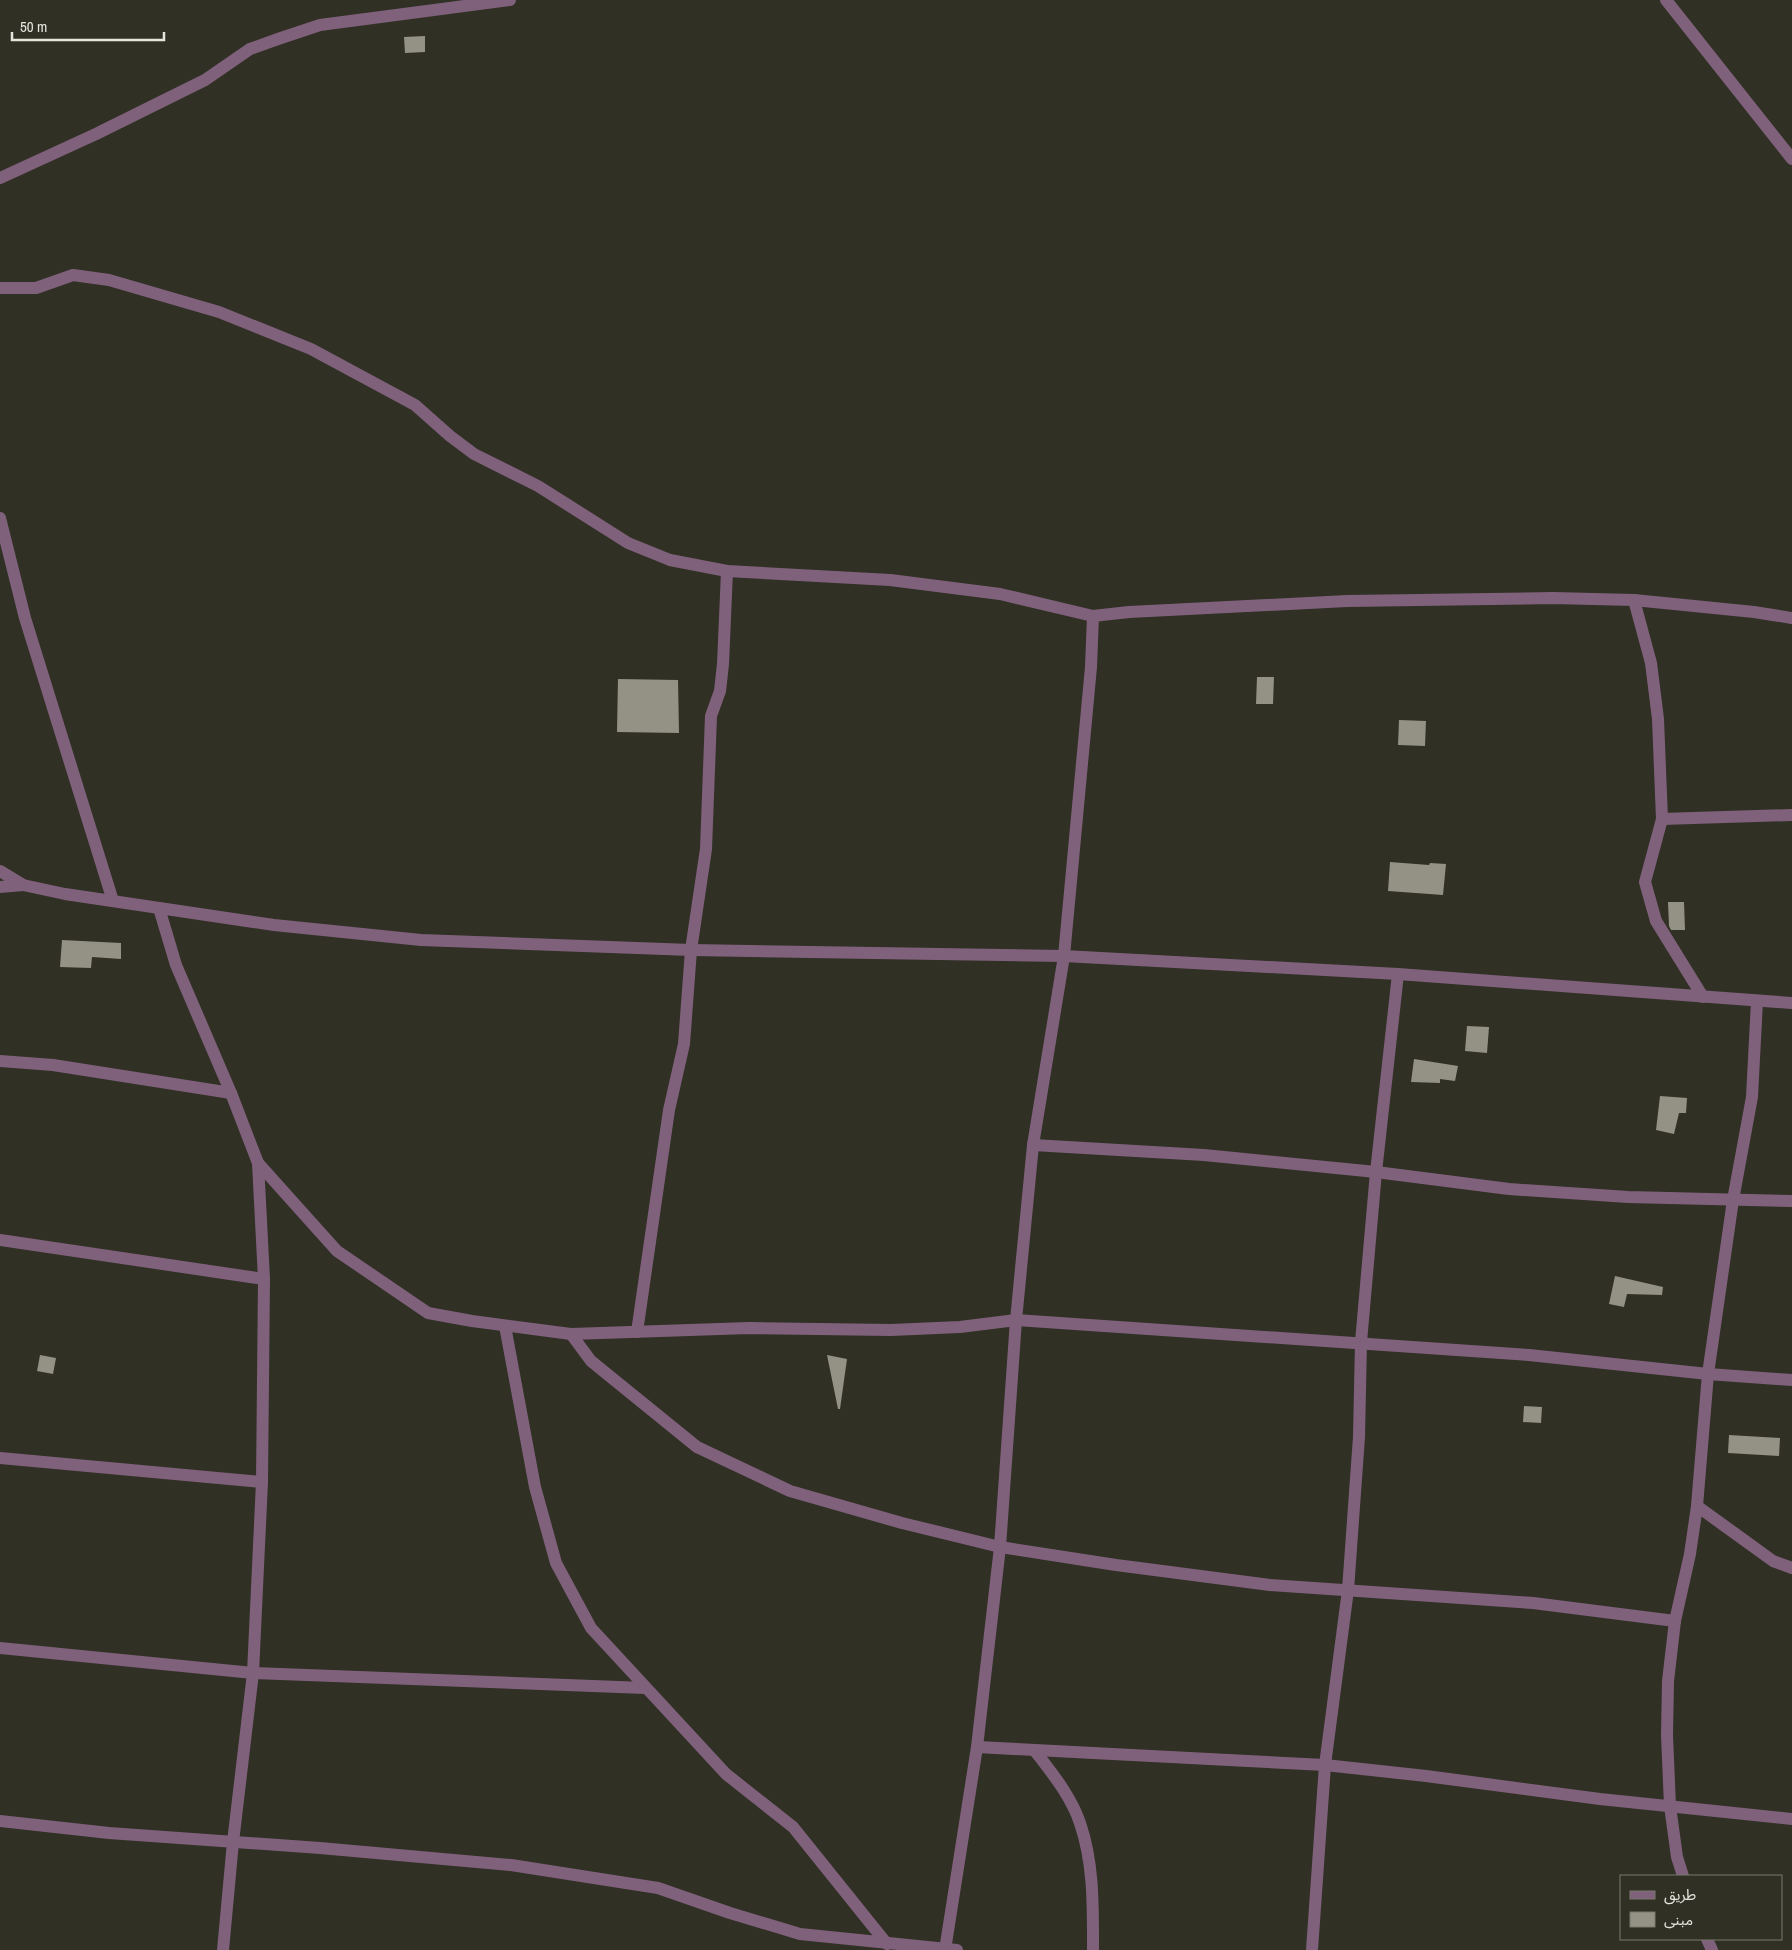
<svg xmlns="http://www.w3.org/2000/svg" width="1792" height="1950" viewBox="0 0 1792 1950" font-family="'Archivo Narrow','Noto Sans Arabic',sans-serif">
<rect width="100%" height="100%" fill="#303025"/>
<g fill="#939285">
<path d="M 425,36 L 425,52 L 405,53 L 404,37 Z"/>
<path d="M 1257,677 L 1274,677 L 1273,704 L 1256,704 Z"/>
<path d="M 618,679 L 678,680 L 679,733 L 617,732 Z"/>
<path d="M 1399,720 L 1426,721 L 1425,746 L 1398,745 Z"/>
<path d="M 1390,862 L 1429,865 L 1430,863 L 1446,864 L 1443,895 L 1388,891 Z"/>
<path d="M 1668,902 L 1684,902 L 1685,930 L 1671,930 L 1669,926 Z"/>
<path d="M 62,940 L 121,943 L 121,959 L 92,957 L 91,968 L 60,967 Z"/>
<path d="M 1467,1026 L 1489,1027 L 1487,1053 L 1465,1051 Z"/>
<path d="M 1414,1059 L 1458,1066 L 1455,1081 L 1440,1079 L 1440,1083 L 1411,1082 Z"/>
<path d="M 1660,1096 L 1687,1098 L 1686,1113 L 1679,1113 L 1674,1134 L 1656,1130 Z"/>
<path d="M 1615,1276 L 1663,1287 L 1662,1295 L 1627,1294 L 1624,1307 L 1609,1304 Z"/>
<path d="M 40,1355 L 56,1358 L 53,1374 L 37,1371 Z"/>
<path d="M 827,1355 L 847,1359 L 840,1409 L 838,1409 Z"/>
<path d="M 1524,1406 L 1542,1407 L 1541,1423 L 1523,1422 Z"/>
<path d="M 1729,1435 L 1780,1438 L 1779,1456 L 1728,1453 Z"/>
</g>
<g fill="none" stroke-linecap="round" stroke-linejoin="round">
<g stroke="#80617c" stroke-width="12">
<path d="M 1666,0 L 1792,159"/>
<path d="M 0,178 L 96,134 L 205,80 L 250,49 L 278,39 L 320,25 L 510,0"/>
<path d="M 0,288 L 36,288 L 73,275 L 109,280 L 219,312 L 311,349 L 415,405 L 450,436 L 474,454 L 538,486 L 628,543 L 670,560 L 727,571 L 890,580 L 1000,594 L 1093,616"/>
<path d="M 0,518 L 25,618 L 113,901"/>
<path d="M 1634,600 L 1651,663 L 1658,719 L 1662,819 L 1645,882 L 1656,921 L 1703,997"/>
<path d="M 1662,819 L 1792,815"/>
<path d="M 0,871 L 23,885 L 65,894 L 274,925 L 421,940 L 691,950 L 1064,956 L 1398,974 L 1792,1003"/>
<path d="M 0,887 L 23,885"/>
<path d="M 159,908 L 176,965 L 231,1093 L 258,1163 L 264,1279 L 262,1482 L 253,1673 L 233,1842 L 223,1950"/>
<path d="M 0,1061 L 53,1065 L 231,1093"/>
<path d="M 1033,1145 L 1204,1155 L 1376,1172 L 1509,1189 L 1628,1197 L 1792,1201"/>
<path d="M 258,1163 L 337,1251 L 428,1313 L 472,1321 L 571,1334 L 749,1328 L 891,1330 L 960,1327 L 1016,1320 L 1529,1355 L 1708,1374 L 1792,1380"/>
<path d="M 0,1240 L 264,1279"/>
<path d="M 505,1326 L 535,1487 L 556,1563 L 591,1628 L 726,1774 L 793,1827 L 887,1944"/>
<path d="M 637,1332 L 669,1110 L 684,1044 L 691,950 L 706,849 L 711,716 L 720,691 L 723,664 L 727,571"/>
<path d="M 571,1334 L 591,1361 L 697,1447 L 790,1491 L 902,1523 L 1000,1547 L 1116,1565 L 1270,1585 L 1533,1603 L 1675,1621"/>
<path d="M 0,1458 L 262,1482"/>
<path d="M 1697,1506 L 1773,1561 L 1792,1568"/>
<path d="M 0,1648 L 253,1673 L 645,1688"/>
<path d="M 977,1747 L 1325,1765 L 1426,1776 L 1600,1799 L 1792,1819"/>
<path d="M 1035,1751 C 1052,1773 1071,1796 1080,1823 C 1094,1864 1093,1907 1093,1950"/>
<path d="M 0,1821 L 109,1833 L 320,1848 L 511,1865 L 658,1888 L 730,1913 L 800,1934 L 957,1950"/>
<path d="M 1683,1876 L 1677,1857 L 1670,1806 L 1667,1735 L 1668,1681 L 1675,1621 L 1690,1554 L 1697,1506 L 1708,1374 L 1733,1200 L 1752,1097 L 1757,1001"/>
<path d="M 1707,1939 L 1712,1950"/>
<path d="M 945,1950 L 977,1747 L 1000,1547 L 1016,1320 L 1033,1145 L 1064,956 L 1091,667 L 1093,616 L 1129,612 L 1347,601 L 1553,598 L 1634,600 L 1754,612 L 1792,618"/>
<path d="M 1312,1950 L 1325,1765 L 1348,1590 L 1359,1437 L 1361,1342 L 1376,1172 L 1398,974"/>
</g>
</g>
<rect x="1620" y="1875" width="162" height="65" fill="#303025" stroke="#78786f"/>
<rect x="1630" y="1891" width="25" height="8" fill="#80617c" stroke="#78786f"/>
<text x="1664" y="1900" font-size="15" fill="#e5e5de">طريق</text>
<rect x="1630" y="1912" width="25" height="15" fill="#939285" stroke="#78786f"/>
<text x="1664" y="1925" font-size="15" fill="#e5e5de">مبنى</text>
<path d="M12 32v8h152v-8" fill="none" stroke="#e5e5de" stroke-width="2.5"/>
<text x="20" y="32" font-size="15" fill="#e5e5de" stroke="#303025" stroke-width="4" paint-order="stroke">50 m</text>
</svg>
